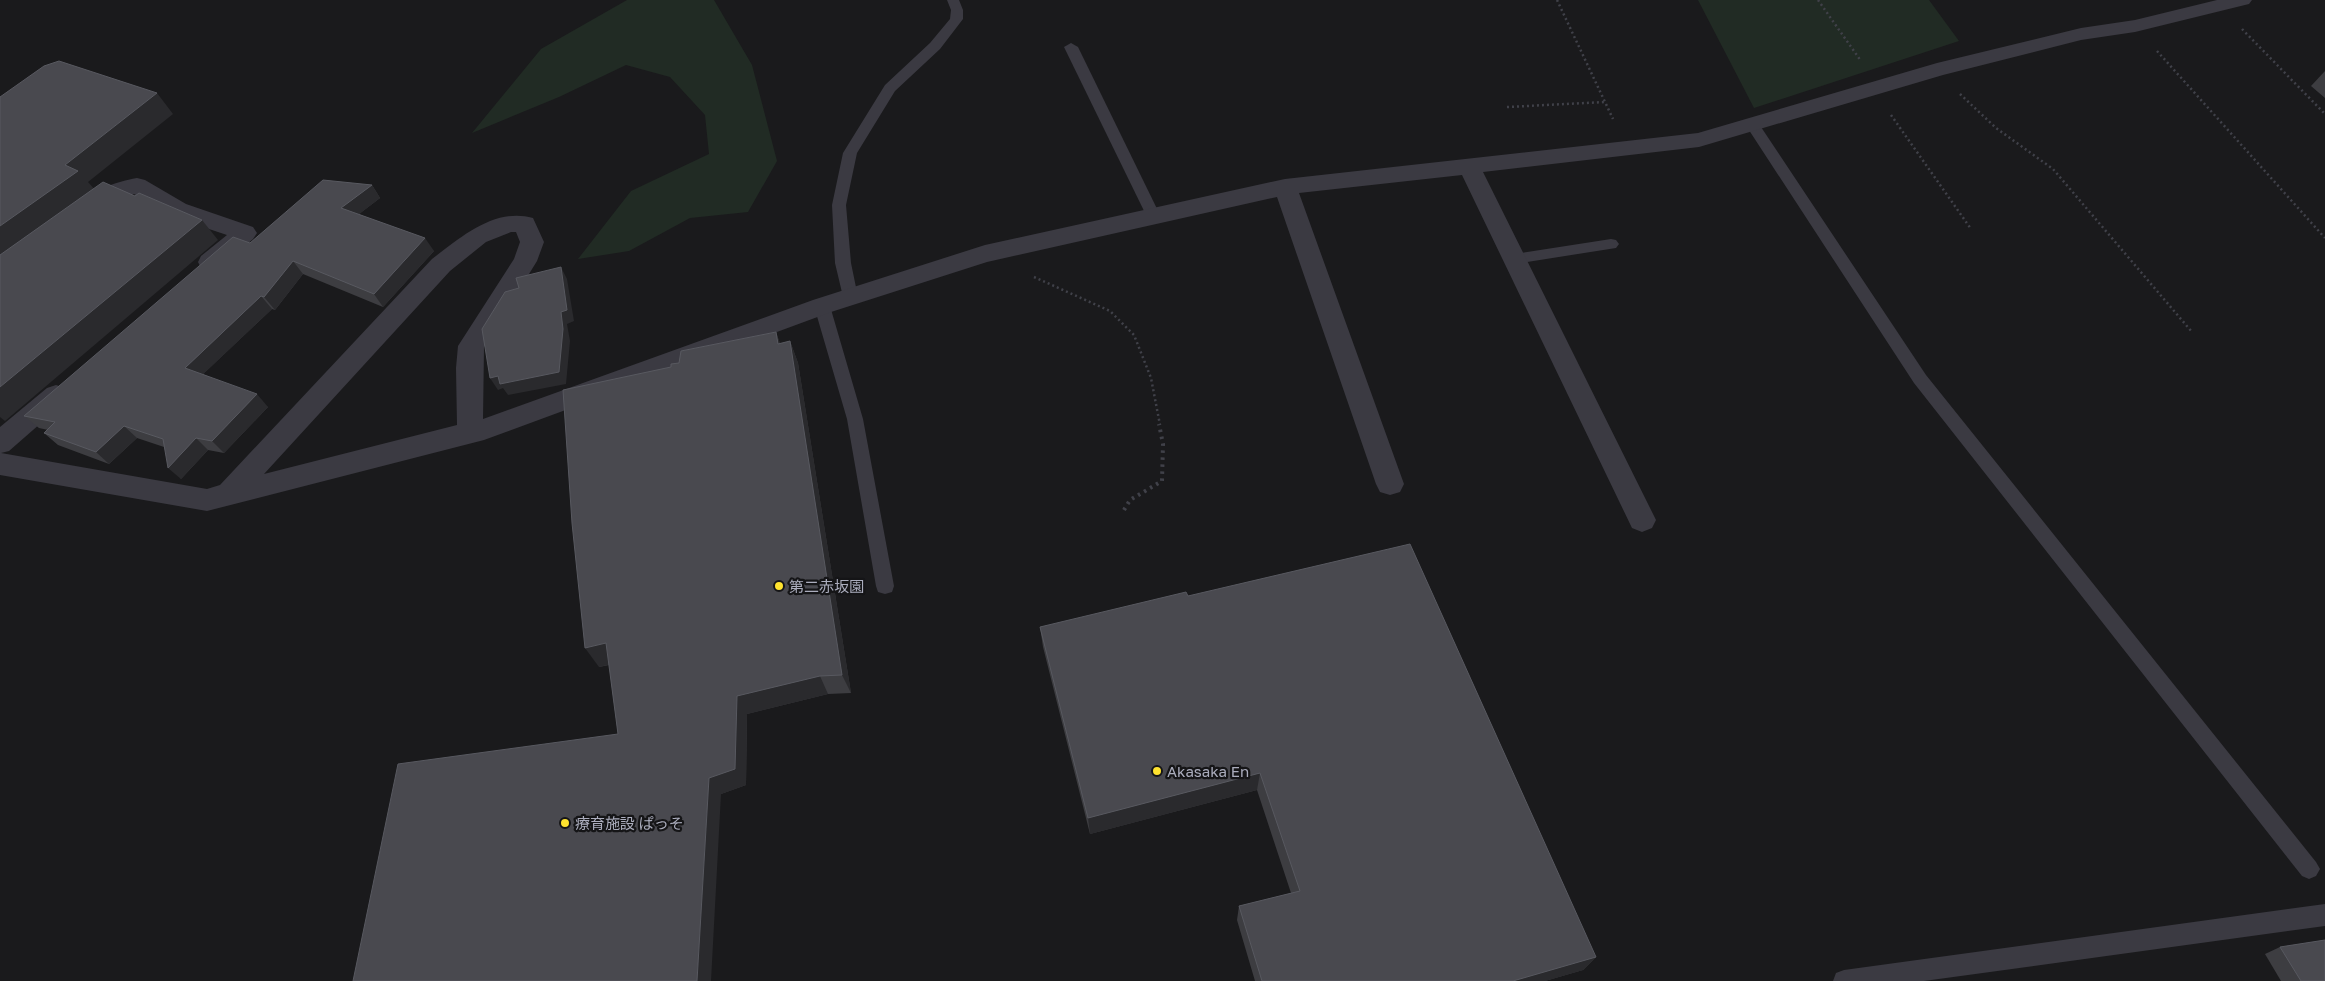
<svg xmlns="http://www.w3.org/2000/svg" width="2325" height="981" viewBox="0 0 2325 981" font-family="'Golos Text','Noto Sans JP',sans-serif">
<rect width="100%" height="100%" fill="#1a1a1c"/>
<g fill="#212b24">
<path d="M 627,0 L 714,0 L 752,65 L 777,161 L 748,212 L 690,218 L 629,251 L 578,259 L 631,191 L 709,154 L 705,115 L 670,77 L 626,65 L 559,97 L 472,133 L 541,49 Z"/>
<path d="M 1698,0 L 1929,0 L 1959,41 L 1754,108 Z"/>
</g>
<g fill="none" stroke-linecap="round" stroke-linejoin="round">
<g stroke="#404149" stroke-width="2.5" stroke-dasharray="2 3" stroke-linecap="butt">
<path d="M 1557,0 L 1613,119"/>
<path d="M 1818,0 L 1861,61"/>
<path d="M 2242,29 L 2325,114"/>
<path d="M 2157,51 L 2325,238"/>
<path d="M 1960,94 L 1996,128 L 2053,169 L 2192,332"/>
<path d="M 1507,107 L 1605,102"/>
<path d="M 1891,115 L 1971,229"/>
<path d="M 1034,277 L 1110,311 L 1134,335 L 1151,378 L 1160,425"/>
</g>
<path stroke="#404149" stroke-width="4" stroke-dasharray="2.5 4.5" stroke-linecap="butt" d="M 1124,510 L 1130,500 L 1162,481 L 1163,444 L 1159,424"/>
<g fill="#3b3a42" fill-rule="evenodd">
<path d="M 947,0 L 959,0 L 963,10 L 963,19 L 940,49 L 895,91 L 857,153 L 846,205 L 851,263 L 858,297 L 856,301 L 850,303 L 844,301 L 835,263 L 832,205 L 843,153 L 885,85 L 930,43 L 950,19 L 951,10 Z"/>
<path d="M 1071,43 L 1078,47 L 1161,217 L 1159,221 L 1149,221 L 1147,217 L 1064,47 Z"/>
<path d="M 1752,119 L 1757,121 L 1926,375 L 2316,862 L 2320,869 L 2316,876 L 2309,879 L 2302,876 L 1914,383 L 1745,124 Z"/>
<path d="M 1611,239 L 1616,240 L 1619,244 L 1616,248 L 1514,264 L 1509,263 L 1506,259 L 1509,255 L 1514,254 Z"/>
<path d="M 822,300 L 828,302 L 830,306 L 863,419 L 894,586 L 892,592 L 885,594 L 878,592 L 876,586 L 847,419 L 814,306 L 816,302 Z"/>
<path d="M 2325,904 L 2325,926 L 1924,981 L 1833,981 L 1836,973 L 1844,970 Z"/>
</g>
<g fill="#3b3a42" fill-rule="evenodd">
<path d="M 2217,0 L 2252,0 L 2249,4 L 2135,32 L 2081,40 L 1943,75 L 1699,147 L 1483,172 L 1656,520 L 1652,528 L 1642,532 L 1632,528 L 1462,175 L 1299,193 L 1404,484 L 1400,492 L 1390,495 L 1380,492 L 1376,484 L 1277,197 L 987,262 L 831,312 L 484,440 L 207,511 L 0,475 L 0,427 L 47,388 L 56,385 L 65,388 L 69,395 L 65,402 L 9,451 L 1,453 L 207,489 L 220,485 L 432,259 C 461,237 495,207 533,218 L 544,242 L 537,261 L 484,347 L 483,419 L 813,300 L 985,245 L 1285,179 L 1698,133 L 1937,63 L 2081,28 L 2135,20 ZM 511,232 L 516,232 L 520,242 L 514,259 L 458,346 L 456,368 L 457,425 L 264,474 L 450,271 L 486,242 Z"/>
<path d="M 137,178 L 145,180 L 186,204 L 253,227 L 257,233 L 253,239 C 239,251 221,274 201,268 L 198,262 L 201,256 L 227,235 L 170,216 L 134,194 C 114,199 101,223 80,217 L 76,211 C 89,190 115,182 137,178 Z"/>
</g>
</g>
<g fill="#3d3d41">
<path d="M 2325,71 L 2325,98 L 2311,86 Z"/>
<path d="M 372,185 L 380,198 L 359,214 L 434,251 L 383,307 L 303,274 L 275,310 L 272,309 L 203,374 L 268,407 L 224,453 L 208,450 L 181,479 L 164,447 L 137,438 L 109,464 L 58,445 L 44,433 L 48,430 L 39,428 L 24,416 L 250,243 Z"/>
<path d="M 776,332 L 780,344 L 790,341 L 798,363 L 851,693 L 828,694 L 747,714 L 746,785 L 721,794 L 618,734 L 609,665 L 599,667 L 671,367 L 679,363 Z"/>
<path d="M 1188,596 L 1596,957 L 1583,970 L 1545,981 L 1255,981 L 1237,920 L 1239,906 L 1291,893 L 1257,790 L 1090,834 L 1043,647 L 1040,627 Z"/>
<path d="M 2280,947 L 2325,981 L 2281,981 L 2265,954 Z"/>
</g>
<g fill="#2a2a2d">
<path d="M 157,93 L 173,114 L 88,182 L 96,191 L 0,261 L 0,226 L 65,165 Z"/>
<path d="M 372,185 L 380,198 L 350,221 L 341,208 Z"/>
<path d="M 202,220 L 218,240 L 5,421 L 0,417 L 0,387 Z"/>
<path d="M 425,238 L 434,251 L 383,307 L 374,294 Z"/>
<path d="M 293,261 L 303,274 L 275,310 L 264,297 Z"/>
<path d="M 561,267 L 567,279 L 574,321 L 567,324 L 570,341 L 566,384 L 508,395 L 503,388 L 498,390 L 490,378 L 498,376 L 561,312 Z"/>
<path d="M 261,296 L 272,309 L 197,380 L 185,368 Z"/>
<path d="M 776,332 L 784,355 L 778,344 Z"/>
<path d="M 790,341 L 798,363 L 851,693 L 842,675 Z"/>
<path d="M 257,394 L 268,407 L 224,453 L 212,441 Z"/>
<path d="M 124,426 L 137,438 L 109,464 L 96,452 Z"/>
<path d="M 196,438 L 208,450 L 181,479 L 168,468 Z"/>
<path d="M 606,643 L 620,662 L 599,667 L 585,648 Z"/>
<path d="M 820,676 L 828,694 L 747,714 L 746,785 L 721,794 L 711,981 L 697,981 L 709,778 L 737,696 Z"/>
<path d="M 1260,773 L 1257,790 L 1090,834 L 1088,818 Z"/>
<path d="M 1596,957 L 1583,970 L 1545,981 L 1513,981 Z"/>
</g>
<g fill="#49494f" stroke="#585960">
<path d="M 59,61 L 157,93 L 65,165 L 78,171 L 0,226 L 0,97 L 44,66 Z"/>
<path d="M 323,180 L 372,185 L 341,208 L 425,238 L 374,294 L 293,261 L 264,297 L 261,296 L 185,368 L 257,394 L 212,441 L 196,438 L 168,468 L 163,439 L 124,426 L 96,452 L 44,433 L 55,422 L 24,416 L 233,237 L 250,243 Z"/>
<path d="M 103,182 L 135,196 L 139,193 L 202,220 L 0,387 L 0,255 Z"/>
<path d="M 561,267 L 567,310 L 561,312 L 563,329 L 559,372 L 500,384 L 498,376 L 490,378 L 482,329 L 505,292 L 519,288 L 516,278 Z"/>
<path d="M 776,332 L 778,344 L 790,341 L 842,675 L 820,676 L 737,696 L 735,769 L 709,778 L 697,981 L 353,981 L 398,764 L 618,734 L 606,643 L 585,648 L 572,523 L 563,390 L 671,367 L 671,364 L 679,363 L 681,351 Z"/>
<path d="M 1410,544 L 1596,957 L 1513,981 L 1262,981 L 1239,906 L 1300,891 L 1260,773 L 1088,818 L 1040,627 L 1186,592 L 1188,596 Z"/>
<path d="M 2325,940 L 2325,981 L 2301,981 L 2280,947 Z"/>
</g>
<g fill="#ffe32f" stroke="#151517" stroke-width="2">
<circle cx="779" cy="586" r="5"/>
<circle cx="1157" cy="771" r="5"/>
<circle cx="565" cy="823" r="5"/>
</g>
<g text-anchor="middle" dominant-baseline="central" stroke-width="4.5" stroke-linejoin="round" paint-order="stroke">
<g font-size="15" fill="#abadbd" stroke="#151517" text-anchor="start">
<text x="789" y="586">第二赤坂園</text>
<text x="1167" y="771">Akasaka En</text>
<text x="575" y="823">療育施設 ぱっそ</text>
</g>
</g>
</svg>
